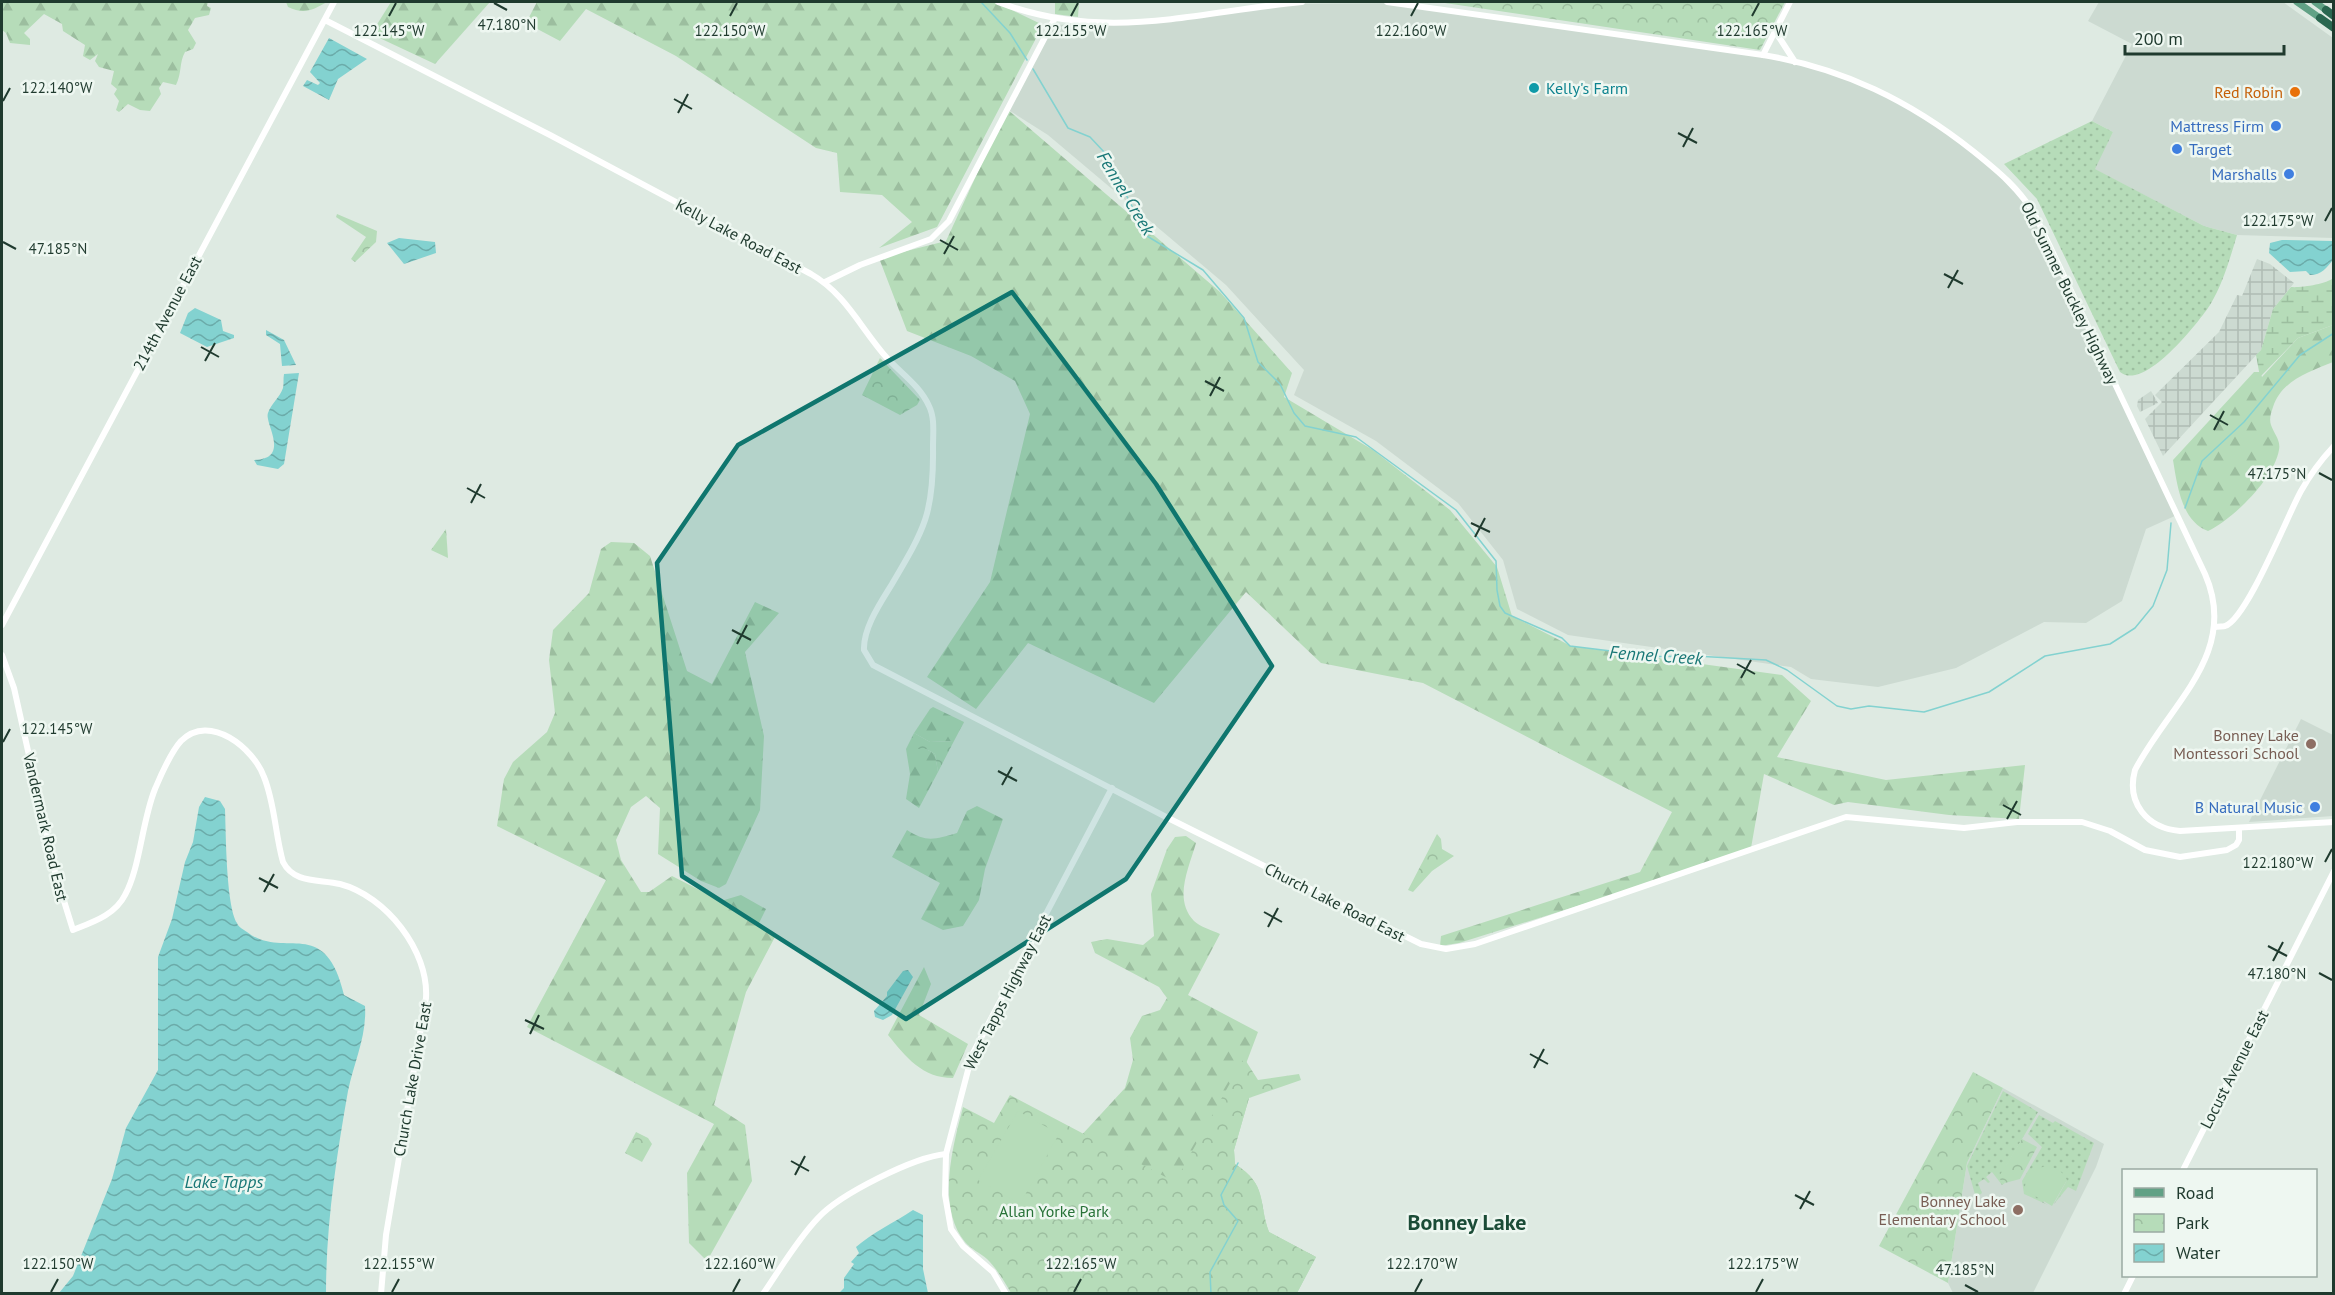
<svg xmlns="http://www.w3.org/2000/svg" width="2335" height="1295" viewBox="0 0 2335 1295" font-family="'PT Sans',sans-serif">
<defs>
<pattern id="industrial-grid" width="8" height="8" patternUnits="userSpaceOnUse" patternTransform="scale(1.5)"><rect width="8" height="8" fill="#ccdad1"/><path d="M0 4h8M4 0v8" fill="none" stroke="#afbcb4"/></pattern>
<pattern id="grass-dots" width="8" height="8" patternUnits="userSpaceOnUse" patternTransform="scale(1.5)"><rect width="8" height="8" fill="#b6dcb9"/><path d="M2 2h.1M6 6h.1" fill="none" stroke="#9cbe9f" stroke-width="1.8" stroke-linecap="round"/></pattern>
<pattern id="forest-firs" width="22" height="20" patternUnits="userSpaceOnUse" patternTransform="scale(1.5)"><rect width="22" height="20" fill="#b6dcb9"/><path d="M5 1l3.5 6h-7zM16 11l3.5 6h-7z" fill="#9cbe9f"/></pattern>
<pattern id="wetland-marsh" width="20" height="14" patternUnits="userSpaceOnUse" patternTransform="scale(1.5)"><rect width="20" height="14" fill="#b6dcb9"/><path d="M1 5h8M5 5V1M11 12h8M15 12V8" fill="none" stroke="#9cbe9f"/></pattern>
<pattern id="park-crowns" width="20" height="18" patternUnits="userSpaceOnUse" patternTransform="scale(1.5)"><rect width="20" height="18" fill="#b6dcb9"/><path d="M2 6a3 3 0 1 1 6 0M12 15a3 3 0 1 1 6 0" fill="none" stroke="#9cbe9f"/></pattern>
<pattern id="water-waves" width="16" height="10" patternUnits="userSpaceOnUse" patternTransform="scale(1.5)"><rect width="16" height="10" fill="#83d2d0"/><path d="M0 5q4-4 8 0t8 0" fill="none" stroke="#6baba9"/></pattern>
</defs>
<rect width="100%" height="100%" fill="#deeae2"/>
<g fill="#ccdad1">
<path d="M 2099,2 L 2283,2 L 2333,38 L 2333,238 L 2237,235 L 2204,226 L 2094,169 L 2113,132 L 2092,121 L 2132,44 L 2088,21 Z"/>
<path d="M 1404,3 L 1763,55 L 1855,80 L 1936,123 L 2018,190 L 2032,210 L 2177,515 L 2146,529 L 2122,601 L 2086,623 L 2044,622 L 1956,668 L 1878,687 L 1811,679 L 1791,667 L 1568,635 L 1517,609 L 1503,560 L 1458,503 L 1376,441 L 1294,395 L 1304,370 L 1226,285 L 1048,135 L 1007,109 L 1052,25 L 1155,22 L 1278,4 Z"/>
<path d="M 2301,719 L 2333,735 L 2333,816 L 2249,822 Z"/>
<path d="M 2003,1088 L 2104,1144 L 2096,1167 L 2033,1293 L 1953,1293 L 1948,1283 L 1967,1163 Z"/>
</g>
<g fill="url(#industrial-grid)">
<path d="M 2257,259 L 2270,264 L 2294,283 L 2273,309 L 2261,350 L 2163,456 L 2145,419 L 2162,402 L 2155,395 L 2219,332 L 2237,295 L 2242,296 Z"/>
<path d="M 2151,391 L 2158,403 L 2140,412 L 2137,406 L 2138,400 Z"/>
</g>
<g fill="url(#grass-dots)">
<path d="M 2092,121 L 2113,132 L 2095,169 L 2204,226 L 2237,235 C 2230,258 2223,284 2210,305 C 2198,323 2144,392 2120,372 L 2037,199 L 2004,164 Z"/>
<path d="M 2003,1091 L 2038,1112 L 1999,1178 L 2005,1183 L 2002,1185 L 1992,1172 L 1986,1177 L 1990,1182 L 1988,1183 L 1984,1179 L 1978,1183 L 1982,1193 L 1976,1198 L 1967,1166 Z"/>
<path d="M 2039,1115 L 2053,1123 L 2055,1121 L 2094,1143 L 2076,1191 L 2068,1187 L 2054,1204 L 2067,1180 L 2043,1202 L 2048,1205 L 2024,1194 L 2022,1181 L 2042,1147 L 2028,1134 Z"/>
</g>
<g fill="url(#forest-firs)">
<path d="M 2,2 L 208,2 L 207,6 L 211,8 L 209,15 L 195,18 L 188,30 L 196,43 L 193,49 L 185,52 C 179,63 182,73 176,85 L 163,82 L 159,88 L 161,94 L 150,111 L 140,110 L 128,104 L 119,112 L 116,110 L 119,101 L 114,94 L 117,89 L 111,84 L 114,71 L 99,67 L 95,61 L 98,54 L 90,60 L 83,56 L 85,45 L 63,31 L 62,24 L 44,14 L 24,33 L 30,39 L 30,45 L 10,43 L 6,33 L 2,30 Z"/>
<path d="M 286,2 L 327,2 C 313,10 304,15 288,7 Z"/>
<path d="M 391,2 L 490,2 L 435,64 L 371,34 Z"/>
<path d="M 537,2 L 995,2 L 1043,25 L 937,227 L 879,248 L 912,222 L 882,195 L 840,192 L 837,153 L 816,148 L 676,56 L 586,9 L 560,41 L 526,23 Z"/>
<path d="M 1055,2 L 1079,2 L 1078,17 L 1055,14 Z"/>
<path d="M 1007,109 L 1220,292 L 1292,373 L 1284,397 L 1373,450 L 1450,510 L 1497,567 L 1512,616 L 1571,646 L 1782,675 L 1811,701 L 1777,757 L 1886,780 L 2025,765 L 2019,819 L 1949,815 L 1848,802 L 1834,805 L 1764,774 L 1751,848 L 1638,887 L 1459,943 L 1440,946 L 1441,936 L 1640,872 L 1672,812 L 1423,683 L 1321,663 L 1246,592 L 1154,703 L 1028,643 L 976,709 L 927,677 L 990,582 L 1030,414 L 1015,381 L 971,356 L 907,331 L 879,258 L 946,241 Z"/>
<path d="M 2333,325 L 2333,362 C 2309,372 2282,380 2273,407 C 2271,413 2269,419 2271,425 C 2274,434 2281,440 2279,450 C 2274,479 2233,519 2208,531 C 2181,521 2177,484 2173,460 L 2254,372 L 2260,372 L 2262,377 L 2298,338 Z"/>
<path d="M 611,542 L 634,543 L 650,556 L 687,671 L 712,684 L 755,602 L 779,613 L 745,652 L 764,736 L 760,810 L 726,884 L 719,888 L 701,881 L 658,854 L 660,808 L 646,796 L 631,807 L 616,840 L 621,860 L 641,892 L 649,892 L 672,876 L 721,901 L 741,895 L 766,909 L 758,925 L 776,935 L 746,992 L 714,1105 L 745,1125 L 752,1181 L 707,1261 L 689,1243 L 687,1173 L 714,1124 L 527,1027 L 606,880 L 497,826 L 504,779 L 513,762 L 547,732 L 555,713 L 549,660 L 553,630 L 589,593 L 601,549 Z"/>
<path d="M 933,707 L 964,722 L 954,741 L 930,742 L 914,733 L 930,709 Z"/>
<path d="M 906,749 L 926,749 L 935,754 L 938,772 L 919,808 L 906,799 L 910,774 Z"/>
<path d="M 977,806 L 1003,819 L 985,869 L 979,900 L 963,926 L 943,930 L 921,919 L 940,883 L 892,857 L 907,830 C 927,843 935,839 957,833 L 967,811 Z"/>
<path d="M 1186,836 L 1196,843 C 1189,868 1173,899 1194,921 C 1200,927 1212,930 1220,934 L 1188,995 L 1258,1032 L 1244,1069 L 1249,1098 L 1234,1150 L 1235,1164 C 1268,1185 1258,1202 1269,1232 L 1316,1257 L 1297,1293 L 1078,1139 L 1125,1088 L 1133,1060 L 1130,1038 L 1142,1016 L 1160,1010 L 1167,998 L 1159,987 L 1095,953 L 1091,942 L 1107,939 L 1143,945 L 1154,936 L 1151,894 L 1167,849 L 1175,837 Z"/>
<path d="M 924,967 L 931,984 L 919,1015 L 968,1044 L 953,1078 C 922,1078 906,1057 888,1035 Z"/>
</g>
<path fill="url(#wetland-marsh)" d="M 2333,278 L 2333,325 L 2298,338 L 2260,377 L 2256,355 L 2261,350 L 2273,309 L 2291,287 C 2300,288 2327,284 2333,278 Z"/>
<g fill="url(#park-crowns)">
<path d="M 1438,2 L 1785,2 L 1760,50 Z"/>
<path d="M 337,214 L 377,231 L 376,242 L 355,262 L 351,259 L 366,237 L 336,217 Z"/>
<path d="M 880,358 L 920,400 L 917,405 L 900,415 L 862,395 Z"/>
<path d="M 446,529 L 448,558 L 431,550 Z"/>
<path d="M 914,733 L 930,742 L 954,741 L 938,772 L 935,754 L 926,749 L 906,749 Z"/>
<path d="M 1437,834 L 1441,839 L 1442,849 L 1454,856 L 1432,871 L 1413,892 L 1408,890 Z"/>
<path d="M 1244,1058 L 1258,1080 L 1299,1074 L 1301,1080 L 1249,1098 L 1234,1150 L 1235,1164 C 1268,1185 1258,1202 1269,1232 L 1316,1257 L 1297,1293 L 1011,1293 C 1004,1281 997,1269 987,1259 C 980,1253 971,1249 965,1242 C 936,1206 953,1146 963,1107 L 994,1123 L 1010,1095 L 1175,1182 Z"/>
<path d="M 1973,1072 L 2003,1088 L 1967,1163 L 1948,1283 L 1879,1246 Z"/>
<path d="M 636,1132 L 648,1138 L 652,1144 L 642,1162 L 625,1153 Z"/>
<path d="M 2022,1139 L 2037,1147 L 2020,1179 L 2005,1183 L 1998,1178 Z"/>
</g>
<g fill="#b6dcb9">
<path d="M 1018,1111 L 1059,1134 L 1020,1204 L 978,1180 Z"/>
<path d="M 2045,1166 C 2055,1167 2062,1170 2067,1180 L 2052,1206 L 2025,1190 C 2024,1177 2034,1170 2045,1166 Z"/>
</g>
<g fill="url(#water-waves)">
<path d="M 329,38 L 367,59 L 338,79 L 329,100 L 303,86 L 307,80 L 318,85 L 320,83 L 310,72 Z"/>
<path d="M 399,238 L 435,242 L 436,253 L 404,264 L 387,243 Z"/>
<path d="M 2282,240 L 2333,241 L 2333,260 C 2326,268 2322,275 2310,275 L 2306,271 L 2290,272 L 2269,253 L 2270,243 Z"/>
<path d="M 195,308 L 221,320 L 223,331 L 234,335 L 234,338 L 207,347 L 180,333 L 188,313 Z"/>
<path d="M 266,330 L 284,340 L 296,365 L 282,366 L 280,344 L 266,335 Z"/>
<path d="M 299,373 L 284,464 L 278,469 L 257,465 L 254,460 C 292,459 264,423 268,413 C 271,404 280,397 283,388 C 284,384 283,379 284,374 Z"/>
<path d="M 205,797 L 220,801 L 225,809 C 226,832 226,905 237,923 C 238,927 244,930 247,932 C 284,961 325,914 344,995 L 365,1006 C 367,1036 354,1062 348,1091 C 336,1159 326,1225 326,1293 L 59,1293 L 73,1276 L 112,1179 L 126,1128 L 158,1070 L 158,957 L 172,919 L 185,862 L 193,842 L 199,807 Z"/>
<path d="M 908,970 L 913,977 L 892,1015 L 883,1020 L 875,1017 L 874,1011 L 887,996 L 887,992 L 903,971 Z"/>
<path d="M 913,1210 L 923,1215 L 923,1269 L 928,1293 L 839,1293 L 844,1288 L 844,1278 L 854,1264 L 851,1262 L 859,1253 L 856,1247 C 872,1233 895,1222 913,1210 Z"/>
</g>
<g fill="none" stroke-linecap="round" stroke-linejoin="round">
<g stroke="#83d2d0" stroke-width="1.5">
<path d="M 981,2 L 1010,33 L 1027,60"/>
<path d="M 1033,69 L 1068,128 L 1090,137 L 1105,153 L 1147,236 L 1203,270 L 1244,318 L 1258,362 L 1280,384 L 1294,413 L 1305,426 L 1356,437 L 1456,510 L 1496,561 L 1497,590 L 1500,606 L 1505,613 L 1562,638 L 1570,646 L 1611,651 L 1628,657 L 1695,656 L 1766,660 L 1787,670 L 1837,706 L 1851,709 L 1869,706 L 1924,712 L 1989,692 L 2045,656 L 2110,644 L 2135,628 L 2153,606 L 2167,570 L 2171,523"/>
<path d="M 2185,508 L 2202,461 L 2244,422 L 2300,355 L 2334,333"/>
<path d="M 1211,1294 L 1210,1272 L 1238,1221 L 1224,1205 L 1221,1195 L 1238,1163"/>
</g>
<g stroke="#fff" stroke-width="6">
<path d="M 998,2 C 1105,43 1195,12 1302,2"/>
<path d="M 1387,2 L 1763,55 C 1843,68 1910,101 1973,151 C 1998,171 2020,189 2036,217 L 2205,574 C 2240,654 2169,704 2135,770 C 2126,803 2147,828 2180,831 L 2334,822"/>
<path d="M 325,20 L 550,135 L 811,274 C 846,294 861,329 887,358 C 902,374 920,386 929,406 C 935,418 933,433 933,447 C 934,513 925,528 892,584 C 881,602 863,628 864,650 L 873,665 L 1168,818 L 1421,944 L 1446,949 L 1475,944 L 1846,817 L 1964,828 L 2017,822 L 2082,822 L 2110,831 L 2145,850 L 2180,857 L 2227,850 L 2236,845 L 2239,840 L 2239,829"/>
<path d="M 1775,31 L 1795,62"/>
<path d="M 1763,55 L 1790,2"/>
<path d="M 825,282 L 860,265 L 931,239 L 949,221 L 1055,18"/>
<path d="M 2,625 L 334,2"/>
<path d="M 2216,627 C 2219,626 2223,627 2225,626 C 2247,619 2288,514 2301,491 C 2310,475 2321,460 2334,446"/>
<path d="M 2,655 L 14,688 L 55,872 L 73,930 C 93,922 115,915 125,895 C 140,868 142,821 155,789 C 161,775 170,753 181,741 C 210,712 254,749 264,777 C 275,804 275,834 283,862 C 294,884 320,879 340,884 C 386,896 429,951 426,998 L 386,1235 L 381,1294"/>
<path d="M 2183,1170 L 2334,871"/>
<path d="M 763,1294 C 781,1268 797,1240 818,1218 C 840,1194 914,1157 946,1154"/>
<path d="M 1006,1294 L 993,1272 L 963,1246 L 951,1229 L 945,1195 L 946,1154 L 972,1055 L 1112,788"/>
<path d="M 2124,1294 L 2133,1276"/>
</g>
<g stroke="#61a185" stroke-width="7">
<path d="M 2297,2 L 2320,18"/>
<path d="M 2315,2 L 2326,10"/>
</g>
<g stroke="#2a6750" stroke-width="8">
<path d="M 2326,10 L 2334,16"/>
<path d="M 2320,18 L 2334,28"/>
</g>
</g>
<path fill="#0f766e" fill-opacity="0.2" stroke="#0f766e" stroke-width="4.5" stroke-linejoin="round" d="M 1012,292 L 1156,484 L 1272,666 L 1126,879 L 906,1019 L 682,876 L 657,563 L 738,445 Z"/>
<path fill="none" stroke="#1f3a2e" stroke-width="2" d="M 494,3 L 507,10M 389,16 L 396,3M 730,16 L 737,3M 1071,16 L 1078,3M 1411,16 L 1418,3M 1752,16 L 1759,3M 674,99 L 692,109M 3,101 L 10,88M 678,113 L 688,94M 1678,133 L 1697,143M 1683,147 L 1693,128M 2325,221 L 2332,208M 940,240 L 958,250M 3,242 L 16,249M 944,254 L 954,236M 1944,274 L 1963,284M 1948,288 L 1958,270M 201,347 L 219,357M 205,361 L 215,343M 1205,381 L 1224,391M 1210,396 L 1220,377M 2210,415 L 2228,425M 2214,430 L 2224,411M 2319,473 L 2332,480M 467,488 L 485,498M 471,503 L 481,484M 1471,523 L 1490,532M 1475,537 L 1485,518M 732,630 L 751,640M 737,644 L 747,625M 1737,664 L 1755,674M 1741,678 L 1751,660M 3,742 L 10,729M 998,771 L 1017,781M 1002,785 L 1012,767M 2003,805 L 2021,815M 2007,819 L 2017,801M 2325,862 L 2332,849M 259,878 L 278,888M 264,892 L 274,874M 1264,912 L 1282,922M 1268,927 L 1278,908M 2268,946 L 2287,956M 2273,961 L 2283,942M 2319,973 L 2332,980M 525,1020 L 544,1029M 530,1034 L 539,1015M 1530,1054 L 1548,1064M 1534,1068 L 1544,1049M 791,1161 L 809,1171M 795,1175 L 805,1156M 1795,1195 L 1814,1205M 1800,1209 L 1810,1191M 1965,1285 L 1978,1292M 51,1292 L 58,1279M 392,1292 L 399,1279M 733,1292 L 740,1279M 1074,1292 L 1081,1279M 1415,1292 L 1422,1279M 1756,1292 L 1763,1279"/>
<circle fill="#0f9aa8" stroke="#eef7f1" stroke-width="2" cx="1534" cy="88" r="6"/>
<circle fill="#e8710a" stroke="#eef7f1" stroke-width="2" cx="2295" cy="92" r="6"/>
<g fill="#3f7fe0" stroke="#eef7f1" stroke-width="2">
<circle cx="2276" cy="126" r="6"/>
<circle cx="2177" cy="149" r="6"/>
<circle cx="2289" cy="174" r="6"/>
<circle cx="2315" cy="807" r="6"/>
</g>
<g fill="#8d6e63" stroke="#eef7f1" stroke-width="2">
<circle cx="2311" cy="744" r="6"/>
<circle cx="2018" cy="1210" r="6"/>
</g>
<g text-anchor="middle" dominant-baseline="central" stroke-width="5" stroke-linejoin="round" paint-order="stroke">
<g font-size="16" fill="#0d838f" stroke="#eef7f1" text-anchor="start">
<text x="1546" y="88">Kelly's Farm</text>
</g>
<g font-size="16" fill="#c56008" stroke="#eef7f1" text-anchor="end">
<text x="2283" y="92">Red Robin</text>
</g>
<g font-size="16" fill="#366cbe" stroke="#eef7f1" text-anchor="end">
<text x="2264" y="126">Mattress Firm</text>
<text x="2189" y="149" text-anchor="start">Target</text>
<text x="2277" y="174">Marshalls</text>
<text x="2303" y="807">B Natural Music</text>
</g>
<g font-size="16" fill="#1f3a2e" stroke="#eef7f1">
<text transform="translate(739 236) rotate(28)">Kelly Lake Road East</text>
<text transform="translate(2070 293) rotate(64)">Old Sumner Buckley Highway</text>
<text transform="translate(167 313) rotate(-62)">214th Avenue East</text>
<text transform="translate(46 827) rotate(77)">Vandermark Road East</text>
<text transform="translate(1335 902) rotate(27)">Church Lake Road East</text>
<text transform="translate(1007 992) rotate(-63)">West Tapps Highway East</text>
<text transform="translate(2234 1069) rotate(-63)">Locust Avenue East</text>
<text transform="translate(412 1079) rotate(-80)">Church Lake Drive East</text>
</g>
<g font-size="16" fill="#785e54" stroke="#eef7f1" text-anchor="end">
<text x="2299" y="735">Bonney Lake<tspan x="2299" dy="18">Montessori School</tspan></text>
<text x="2006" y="1201">Bonney Lake<tspan x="2006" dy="18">Elementary School</tspan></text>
</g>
<g font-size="16" fill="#287238" stroke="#eef7f1">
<text x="1054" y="1211">Allan Yorke Park</text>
</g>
<g font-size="18" font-style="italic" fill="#187776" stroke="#eef7f1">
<text transform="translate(1126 193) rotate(59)">Fennel Creek</text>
<text transform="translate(1656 655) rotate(4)">Fennel Creek</text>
<text x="224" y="1181">Lake Tapps</text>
</g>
<g font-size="22" font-weight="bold" fill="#1b4c37" stroke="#eef7f1">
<text x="1467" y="1222">Bonney Lake</text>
</g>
</g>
<g font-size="15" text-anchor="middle" fill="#1f3a2e" stroke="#eef7f1" stroke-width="5" stroke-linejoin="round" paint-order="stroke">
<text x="507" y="30">47.180°N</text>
<text x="389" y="36">122.145°W</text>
<text x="730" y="36">122.150°W</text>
<text x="1071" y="36">122.155°W</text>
<text x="1411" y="36">122.160°W</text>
<text x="1752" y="36">122.165°W</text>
<text x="57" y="93">122.140°W</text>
<text x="2278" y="226">122.175°W</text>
<text x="58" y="254">47.185°N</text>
<text x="2277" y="479">47.175°N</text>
<text x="57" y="734">122.145°W</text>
<text x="2278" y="868">122.180°W</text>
<text x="2277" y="979">47.180°N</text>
<text x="58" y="1269">122.150°W</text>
<text x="399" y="1269">122.155°W</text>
<text x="740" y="1269">122.160°W</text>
<text x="1081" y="1269">122.165°W</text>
<text x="1422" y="1269">122.170°W</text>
<text x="1763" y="1269">122.175°W</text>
<text x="1965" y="1275">47.185°N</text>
</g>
<rect width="2335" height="1295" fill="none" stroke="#1f3a2e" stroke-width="6"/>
<rect x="2122" y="1169" width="195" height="108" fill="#eef7f1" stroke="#9baba3" stroke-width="1.5"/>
<rect x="2134" y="1188" width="30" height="9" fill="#61a185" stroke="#9baba3" stroke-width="1.5"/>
<text x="2176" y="1199" font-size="18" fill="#1f3a2e">Road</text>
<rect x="2134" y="1214" width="30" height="18" fill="url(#park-crowns)" stroke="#9baba3" stroke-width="1.5"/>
<text x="2176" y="1229" font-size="18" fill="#1f3a2e">Park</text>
<rect x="2134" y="1244" width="30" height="18" fill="url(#water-waves)" stroke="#9baba3" stroke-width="1.5"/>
<text x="2176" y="1259" font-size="18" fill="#1f3a2e">Water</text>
<path d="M2125 45v9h159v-9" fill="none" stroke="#1f3a2e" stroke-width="3"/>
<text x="2134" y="45" font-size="18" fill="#1f3a2e" stroke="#eef7f1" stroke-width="4.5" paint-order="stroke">200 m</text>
</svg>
